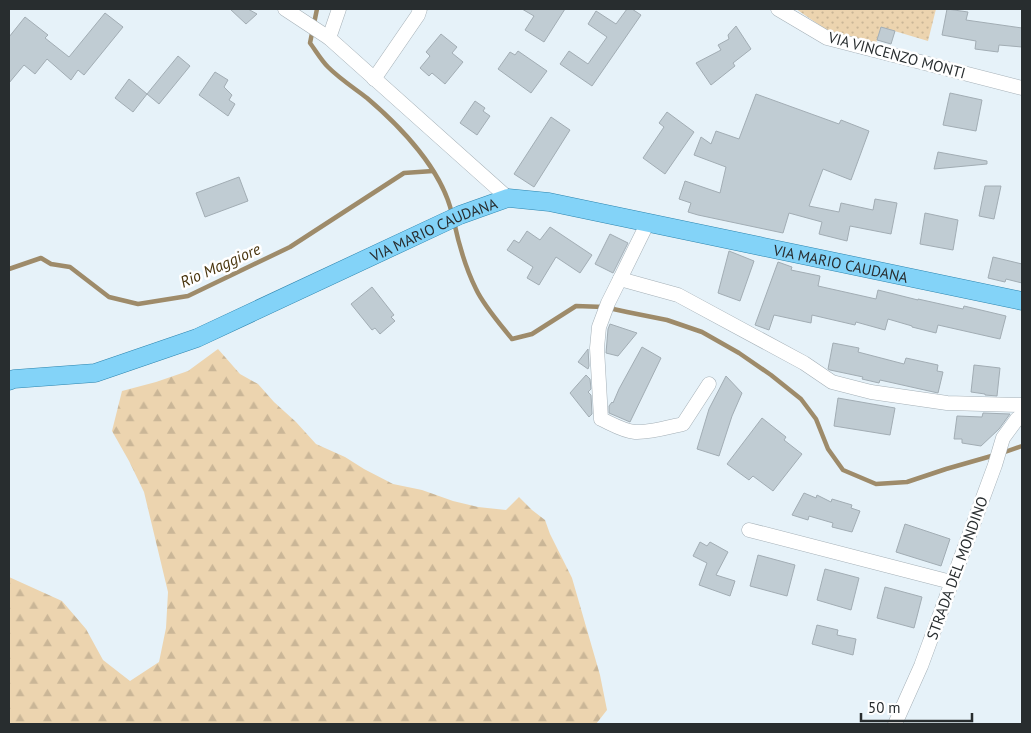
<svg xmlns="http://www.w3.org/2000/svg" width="1031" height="733" viewBox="0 0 1031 733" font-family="'PT Sans',sans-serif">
<defs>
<pattern id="forest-firs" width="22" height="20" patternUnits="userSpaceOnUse" patternTransform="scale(1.25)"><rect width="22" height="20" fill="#ecd4af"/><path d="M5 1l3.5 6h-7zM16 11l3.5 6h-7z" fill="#cab697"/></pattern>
<pattern id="park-dots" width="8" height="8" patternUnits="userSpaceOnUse" patternTransform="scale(1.25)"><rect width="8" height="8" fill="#ecd4af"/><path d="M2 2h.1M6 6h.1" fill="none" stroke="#cab697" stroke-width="1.8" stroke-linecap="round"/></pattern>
</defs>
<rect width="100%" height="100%" fill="#e6f2f9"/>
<path fill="url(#forest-firs)" d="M 218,349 L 240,374 L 258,384 L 274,402 L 296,422 L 316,444 L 345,457 L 364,469 L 393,484 L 422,490 L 453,501 L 478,507 L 506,510 L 519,497 L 532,510 L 545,520 L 550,534 L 572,578 L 600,675 L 607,710 L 596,724 L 9,724 L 9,577 L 62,601 L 86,629 L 103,660 L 130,681 L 159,662 L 166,628 L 168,592 L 144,492 L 129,461 L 112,431 L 122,391 L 156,382 L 188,371 Z"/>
<path fill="url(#park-dots)" d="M 796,9 L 936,9 L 928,41 L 881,27 L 876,43 L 828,31 Z"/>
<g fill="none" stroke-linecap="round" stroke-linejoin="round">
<g stroke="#9e8b6a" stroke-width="4.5">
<path d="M 317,9 L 310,43 C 316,51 321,60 328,67 C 340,79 354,88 367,98 C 401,127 442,170 452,214"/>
<path d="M 454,222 C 459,245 465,267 476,289 C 484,306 500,324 512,339 L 532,334 L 576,306 L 604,307 L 627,312 L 667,320 L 702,332 L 739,353 L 771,375 L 801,399 L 816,419 L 828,449 L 843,470 L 876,484 L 907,482 L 946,469 L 995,455"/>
<path d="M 9,269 L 41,258 L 51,264 L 70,267 L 109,297 L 138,304 L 188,296 L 290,247 L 404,173 L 433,171"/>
<path d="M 1002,453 L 1022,446"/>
</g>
</g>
<g fill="#c0ccd3" stroke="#a2adb4">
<path d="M 230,9 L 248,9 L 257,14 L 246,24 Z"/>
<path d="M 522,9 L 565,9 L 544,42 L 525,30 L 534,16 Z"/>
<path d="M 627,9 L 632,9 L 641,15 L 592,86 L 560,64 L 569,51 L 588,64 L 607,37 L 588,24 L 596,11 L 616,24 Z"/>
<path d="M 947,9 L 968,12 L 966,20 L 1022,28 L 1022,47 L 999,45 L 998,52 L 975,49 L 976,41 L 942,35 Z"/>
<path d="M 105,13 L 123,27 L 84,75 L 78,70 L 71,80 L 47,59 L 35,74 L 24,65 L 9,83 L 9,37 L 25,17 L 48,35 L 45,38 L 69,57 Z"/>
<path d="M 736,26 L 751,49 L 733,63 L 735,66 L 711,85 L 696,63 L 721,50 L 718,45 L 729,39 L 728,35 Z"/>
<path d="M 881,27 L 895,31 L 891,44 L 877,40 Z"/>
<path d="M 441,34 L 457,47 L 452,53 L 463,62 L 445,84 L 432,73 L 429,76 L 420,68 L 430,56 L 426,52 Z"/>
<path d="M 518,51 L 547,71 L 531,93 L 498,69 L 510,52 L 515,55 Z"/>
<path d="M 178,56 L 190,66 L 159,104 L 147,94 Z"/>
<path d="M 215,72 L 228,80 L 224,87 L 232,95 L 229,100 L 235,104 L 228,116 L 199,95 Z"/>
<path d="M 129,79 L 147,94 L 133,112 L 115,98 Z"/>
<path d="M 950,93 L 982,100 L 976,131 L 943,125 Z"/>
<path d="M 756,94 L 839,124 L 841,120 L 869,131 L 851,180 L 823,169 L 809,206 L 839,212 L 841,203 L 873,210 L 875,199 L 897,203 L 891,234 L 850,226 L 847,241 L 819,234 L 822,222 L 789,213 L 783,233 L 698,215 L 688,212 L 691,203 L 679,199 L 685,181 L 720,193 L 726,167 L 694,155 L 701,137 L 711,144 L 716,131 L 739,139 Z"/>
<path d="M 475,101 L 485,108 L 483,111 L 490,116 L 477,135 L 460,123 Z"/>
<path d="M 667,112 L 694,132 L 665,174 L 643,158 L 664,127 L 659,123 Z"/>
<path d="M 551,117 L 570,130 L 534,187 L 514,174 Z"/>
<path d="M 938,152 L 987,161 L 987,164 L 934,169 Z"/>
<path d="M 239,177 L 248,201 L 205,217 L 196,193 Z"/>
<path d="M 985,186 L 1001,186 L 994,219 L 979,216 Z"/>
<path d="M 925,213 L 958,220 L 953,250 L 920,244 Z"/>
<path d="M 550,227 L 592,255 L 580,273 L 556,257 L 539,285 L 527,278 L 533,267 L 507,250 L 514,240 L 519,243 L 527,231 L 540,240 Z"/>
<path d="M 610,234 L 628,243 L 613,273 L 595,264 Z"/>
<path d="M 729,251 L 754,261 L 740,301 L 718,293 Z"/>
<path d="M 993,257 L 1022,264 L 1022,283 L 1006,279 L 1005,282 L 988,278 Z"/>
<path d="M 778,262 L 792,267 L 791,270 L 820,276 L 818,286 L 876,299 L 878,290 L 918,300 L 918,299 L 963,309 L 964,306 L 1006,316 L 1000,339 L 938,325 L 936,333 L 912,327 L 912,326 L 888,319 L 885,330 L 856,322 L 855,325 L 812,315 L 811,323 L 774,315 L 769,330 L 755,325 Z"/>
<path d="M 372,287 L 394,315 L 391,317 L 395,321 L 380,334 L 375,328 L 372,330 L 351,304 Z"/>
<path d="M 610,324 L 637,333 L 618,356 L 606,353 L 608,329 Z"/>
<path d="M 833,343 L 859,348 L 858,352 L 904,364 L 906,358 L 938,365 L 937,371 L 943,372 L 938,393 L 880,380 L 879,383 L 862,379 L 863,377 L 830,370 L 828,369 Z"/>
<path d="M 642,347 L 661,358 L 630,422 L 609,413 L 609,406 L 612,402 L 613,403 L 619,389 Z"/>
<path d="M 588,349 L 589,366 L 588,369 L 578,362 Z"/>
<path d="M 974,365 L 1000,368 L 997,396 L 985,395 L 985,394 L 971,392 Z"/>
<path d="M 586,375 L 590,379 L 591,389 L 588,392 L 591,395 L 592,414 L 589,417 L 570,393 Z"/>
<path d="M 726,376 L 742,393 L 732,416 L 719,456 L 697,449 L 709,409 Z"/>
<path d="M 838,398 L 895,408 L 890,435 L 834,426 Z"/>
<path d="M 983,413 L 1010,414 L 999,429 L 981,446 L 962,443 L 962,439 L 954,439 L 957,416 L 982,417 Z"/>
<path d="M 762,418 L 786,437 L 784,440 L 802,454 L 773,491 L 753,476 L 749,480 L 727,464 Z"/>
<path d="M 804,493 L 816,498 L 817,495 L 831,502 L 832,499 L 852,505 L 851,508 L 860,511 L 852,532 L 832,527 L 833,523 L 809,516 L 808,520 L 792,515 Z"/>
<path d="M 905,524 L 950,539 L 941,566 L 896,552 Z"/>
<path d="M 700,542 L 707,546 L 710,542 L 728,552 L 716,575 L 735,581 L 730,596 L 699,585 L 707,563 L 693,556 Z"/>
<path d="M 758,555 L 795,565 L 787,596 L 750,586 Z"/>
<path d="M 825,569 L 859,578 L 851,610 L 817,600 Z"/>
<path d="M 885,587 L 922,597 L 914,628 L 877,618 Z"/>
<path d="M 817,625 L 838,630 L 837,635 L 856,639 L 853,655 L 812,644 Z"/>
</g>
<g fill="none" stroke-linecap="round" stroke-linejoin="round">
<g stroke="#a5b0b7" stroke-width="15">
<g id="minor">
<path d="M 285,9 L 329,38 L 508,198"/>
<path d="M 778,9 L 827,38 L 1022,88"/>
<path d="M 329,38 L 339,9"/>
<path d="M 374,79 L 418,15 L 420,9"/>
<path d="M 648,222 L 620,279 L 678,295 L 804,363 L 832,382 L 871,392 L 947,403 L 1022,405"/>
<path d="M 620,279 L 608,303 L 599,327 L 597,348 L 601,419 C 612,424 623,431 635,432 C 649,433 669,427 683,424 L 709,384"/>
<path d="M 749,530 L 951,582"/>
<path d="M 895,724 L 921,666 L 995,465 L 1003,438 L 1017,419 L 1022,415"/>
</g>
</g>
<g stroke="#2e85ae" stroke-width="19">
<g id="major">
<path id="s1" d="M 9,381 L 14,379 L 95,373 L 197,338 L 460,215 L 508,198 L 549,202 L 1022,301"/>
</g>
</g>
<use href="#minor" stroke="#fff" stroke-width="14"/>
<use href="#major" stroke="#83d3f8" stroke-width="18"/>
</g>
<g text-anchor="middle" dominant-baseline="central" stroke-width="5" stroke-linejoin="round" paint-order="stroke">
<g font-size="15" fill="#282d2f" stroke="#fff">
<text transform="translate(897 55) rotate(15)">VIA VINCENZO MONTI</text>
<text stroke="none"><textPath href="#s1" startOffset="455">VIA MARIO CAUDANA</textPath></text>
<text stroke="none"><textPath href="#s1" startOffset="875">VIA MARIO CAUDANA</textPath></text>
<text transform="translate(957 568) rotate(-70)">STRADA DEL MONDINO</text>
</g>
<g font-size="16" font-style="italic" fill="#49350e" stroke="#fff">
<text transform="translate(220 265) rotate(-24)">Rio Maggiore</text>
</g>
</g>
<rect width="1031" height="733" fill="none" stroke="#282d2f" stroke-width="20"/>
<path d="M861 713v8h111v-8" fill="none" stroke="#282d2f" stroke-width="2.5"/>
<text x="868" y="713" font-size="15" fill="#282d2f" stroke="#ffffff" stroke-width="4" paint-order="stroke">50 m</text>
</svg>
